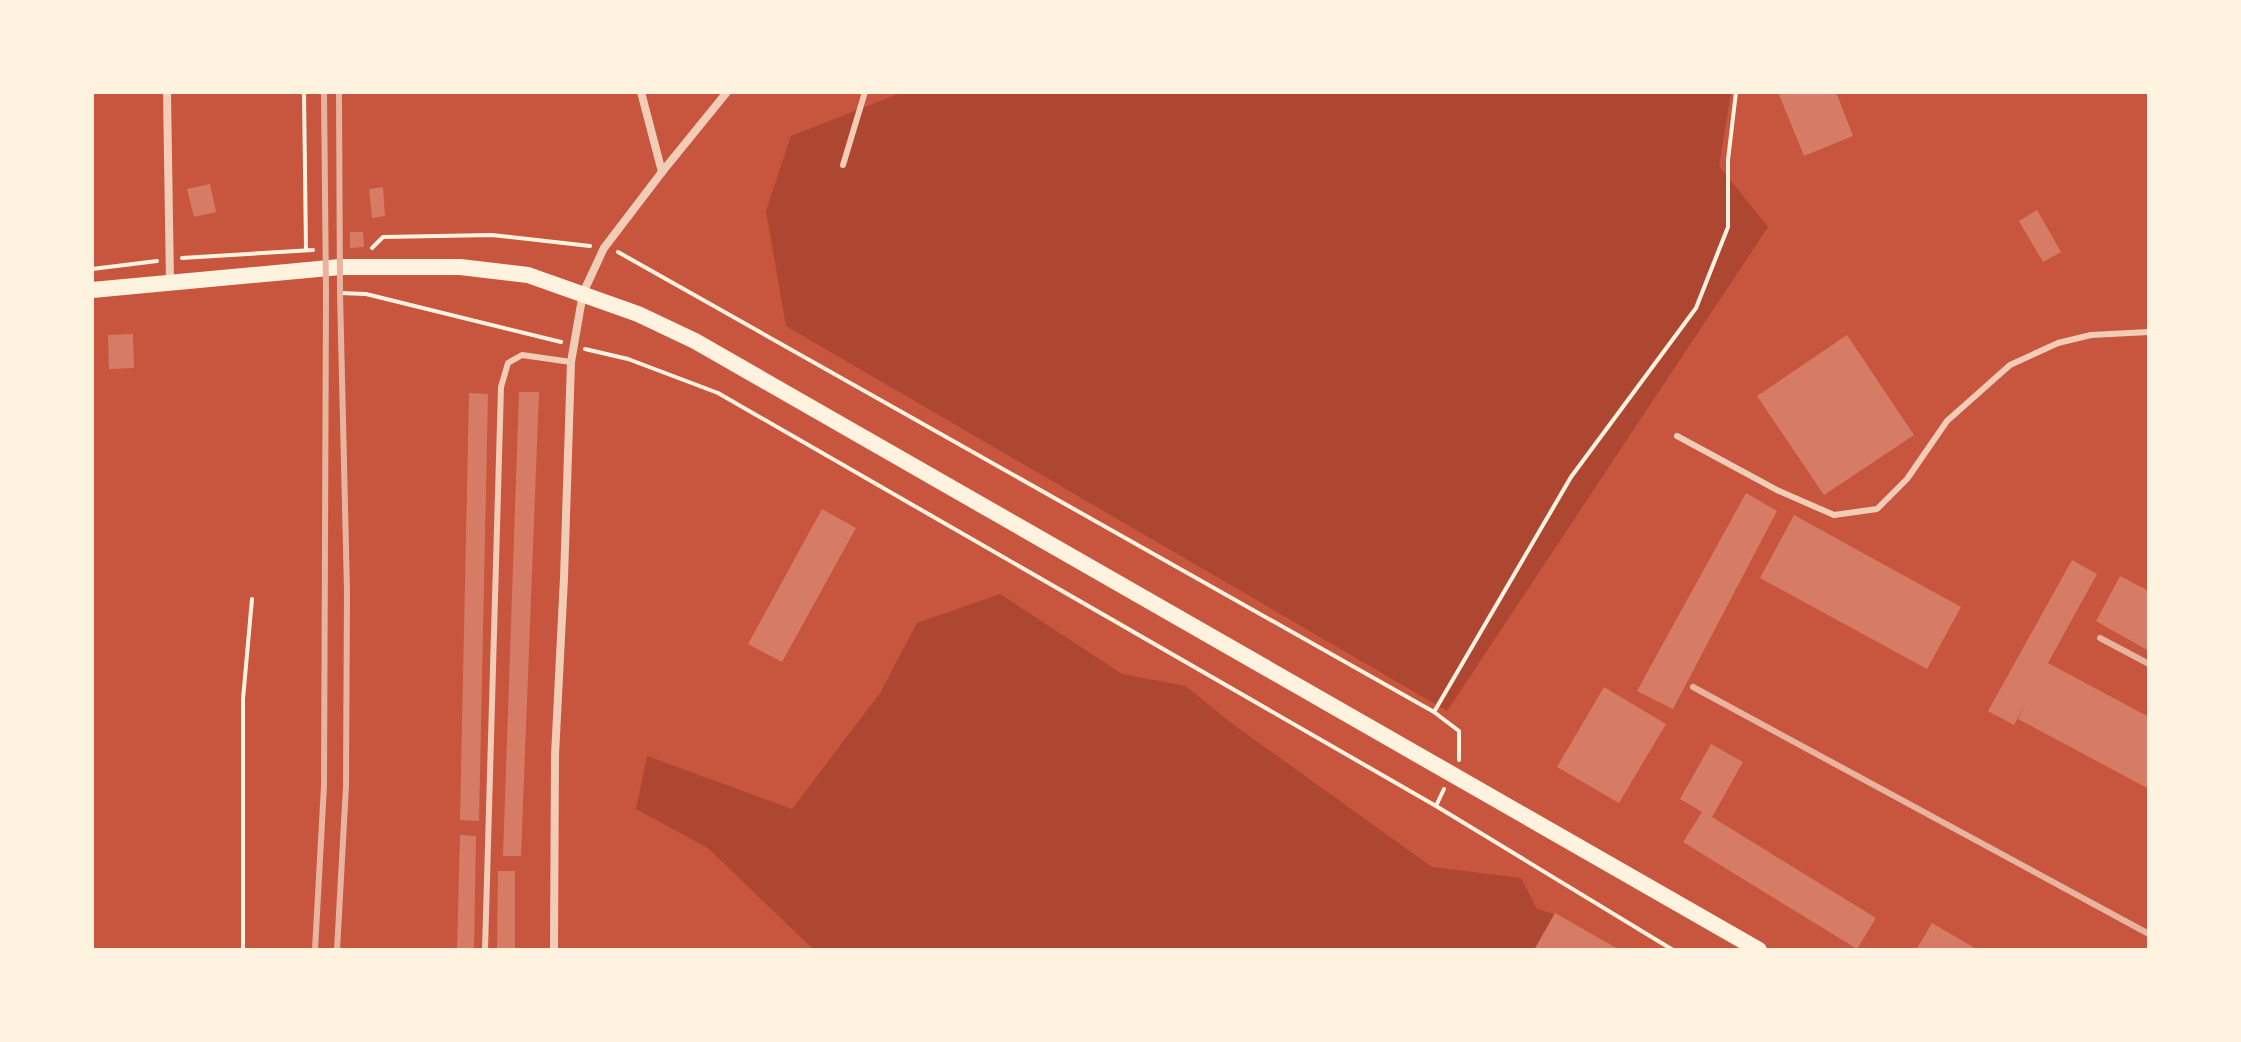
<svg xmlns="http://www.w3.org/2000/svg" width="2241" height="1042" viewBox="0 0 2241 1042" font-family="Rubik,sans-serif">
<rect width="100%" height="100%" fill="#c8553d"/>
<g fill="#ae4732">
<path d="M 903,92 L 1731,92 L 1719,166 L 1768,227 L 1447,711 L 786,326 L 766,211 L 791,136 Z"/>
<path d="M 1000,594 L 1122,674 L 1186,686 L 1231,723 L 1432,867 L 1521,878 L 1537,909 L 1557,915 L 1535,950 L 814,950 L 708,848 L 636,809 L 647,756 L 792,809 L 880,693 L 917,623 Z"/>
</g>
<g fill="#d67c66">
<path d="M 1778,92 L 1836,92 L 1853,136 L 1804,156 Z"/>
<path d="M 210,184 L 216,212 L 194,217 L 187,189 Z"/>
<path d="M 383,187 L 385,216 L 372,218 L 369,189 Z"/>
<path d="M 2037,210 L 2061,252 L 2043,262 L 2019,221 Z"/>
<path d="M 350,232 L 363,232 L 364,247 L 350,248 Z"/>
<path d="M 133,334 L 134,368 L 109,369 L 108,335 Z"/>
<path d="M 1847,335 L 1914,435 L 1824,495 L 1757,396 Z"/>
<path d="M 519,392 L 539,392 L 521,856 L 503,856 Z"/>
<path d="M 469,393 L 488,394 L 479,821 L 460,820 Z"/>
<path d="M 1746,493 L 1777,511 L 1673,709 L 1637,691 Z"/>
<path d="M 822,509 L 856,528 L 782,662 L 748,644 Z"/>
<path d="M 1794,515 L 1961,607 L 1927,669 L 1760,578 Z"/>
<path d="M 2072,560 L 2097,574 L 2048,663 L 2149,717 L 2149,789 L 2018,719 L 2028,699 L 2014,725 L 1988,711 Z"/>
<path d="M 2120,576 L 2149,591 L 2149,651 L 2096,621 Z"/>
<path d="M 1604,687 L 1666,724 L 1619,803 L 1557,767 Z"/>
<path d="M 1711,744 L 1743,762 L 1712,817 L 1876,918 L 1857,949 L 1683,842 L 1702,812 L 1680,799 Z"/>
<path d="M 460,835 L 476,836 L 474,950 L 457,950 Z"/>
<path d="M 498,871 L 515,871 L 515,950 L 497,950 Z"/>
<path d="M 1555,913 L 1620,950 L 1534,950 Z"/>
<path d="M 1932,923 L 1978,950 L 1916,950 Z"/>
</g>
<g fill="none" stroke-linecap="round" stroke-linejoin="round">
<g stroke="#fff3e0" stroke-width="4">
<path d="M 304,92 L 306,250"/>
<path d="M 372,248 L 383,237 L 492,235 L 590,246"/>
<path d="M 618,252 L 1434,712"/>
<path d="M 182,258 L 313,250"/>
<path d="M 92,269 L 157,261"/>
<path d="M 340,293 L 366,294 L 561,342"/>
<path d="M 585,349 L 628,359 L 718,393 L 1436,806 L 1673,950"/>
<path d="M 1459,760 L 1459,731 L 1434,712 L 1571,477 L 1696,308 L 1728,227 L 1728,160 L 1736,92"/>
<path d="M 1436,806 L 1444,789"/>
<path d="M 243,950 L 243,699 L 252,599"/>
</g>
<g stroke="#f1ccb7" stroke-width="6">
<path d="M 843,165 L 865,92"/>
<path d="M 1677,436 L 1779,491 L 1834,515 L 1877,509 L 1907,479 L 1947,421 L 2010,365 L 2058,343 L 2091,335 L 2149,332"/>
<path d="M 485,950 L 501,387 L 508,363 L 522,355 L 571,362"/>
</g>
<g stroke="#f1ccb7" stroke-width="8">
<path d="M 167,92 L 170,283"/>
<path d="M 641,92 L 662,172"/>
<path d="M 554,950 L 555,755 L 564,578 L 571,362 L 583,293 L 604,248 L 662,172 L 727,92"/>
</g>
<path stroke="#fff3e0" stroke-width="16" d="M 92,290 L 340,267 L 460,267 L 528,275 L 638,314 L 695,341 L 1759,950"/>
<g stroke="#e9b49f" stroke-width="6">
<path d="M 2100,638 L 2149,664"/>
<path d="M 1693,687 L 2149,934"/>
<path d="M 315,950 L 324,786 L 326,293 L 324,92"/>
<path d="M 337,950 L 346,786 L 347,591 L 340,293 L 339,92"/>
</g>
</g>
<rect width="2241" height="1042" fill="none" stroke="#fff3e0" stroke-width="188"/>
</svg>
